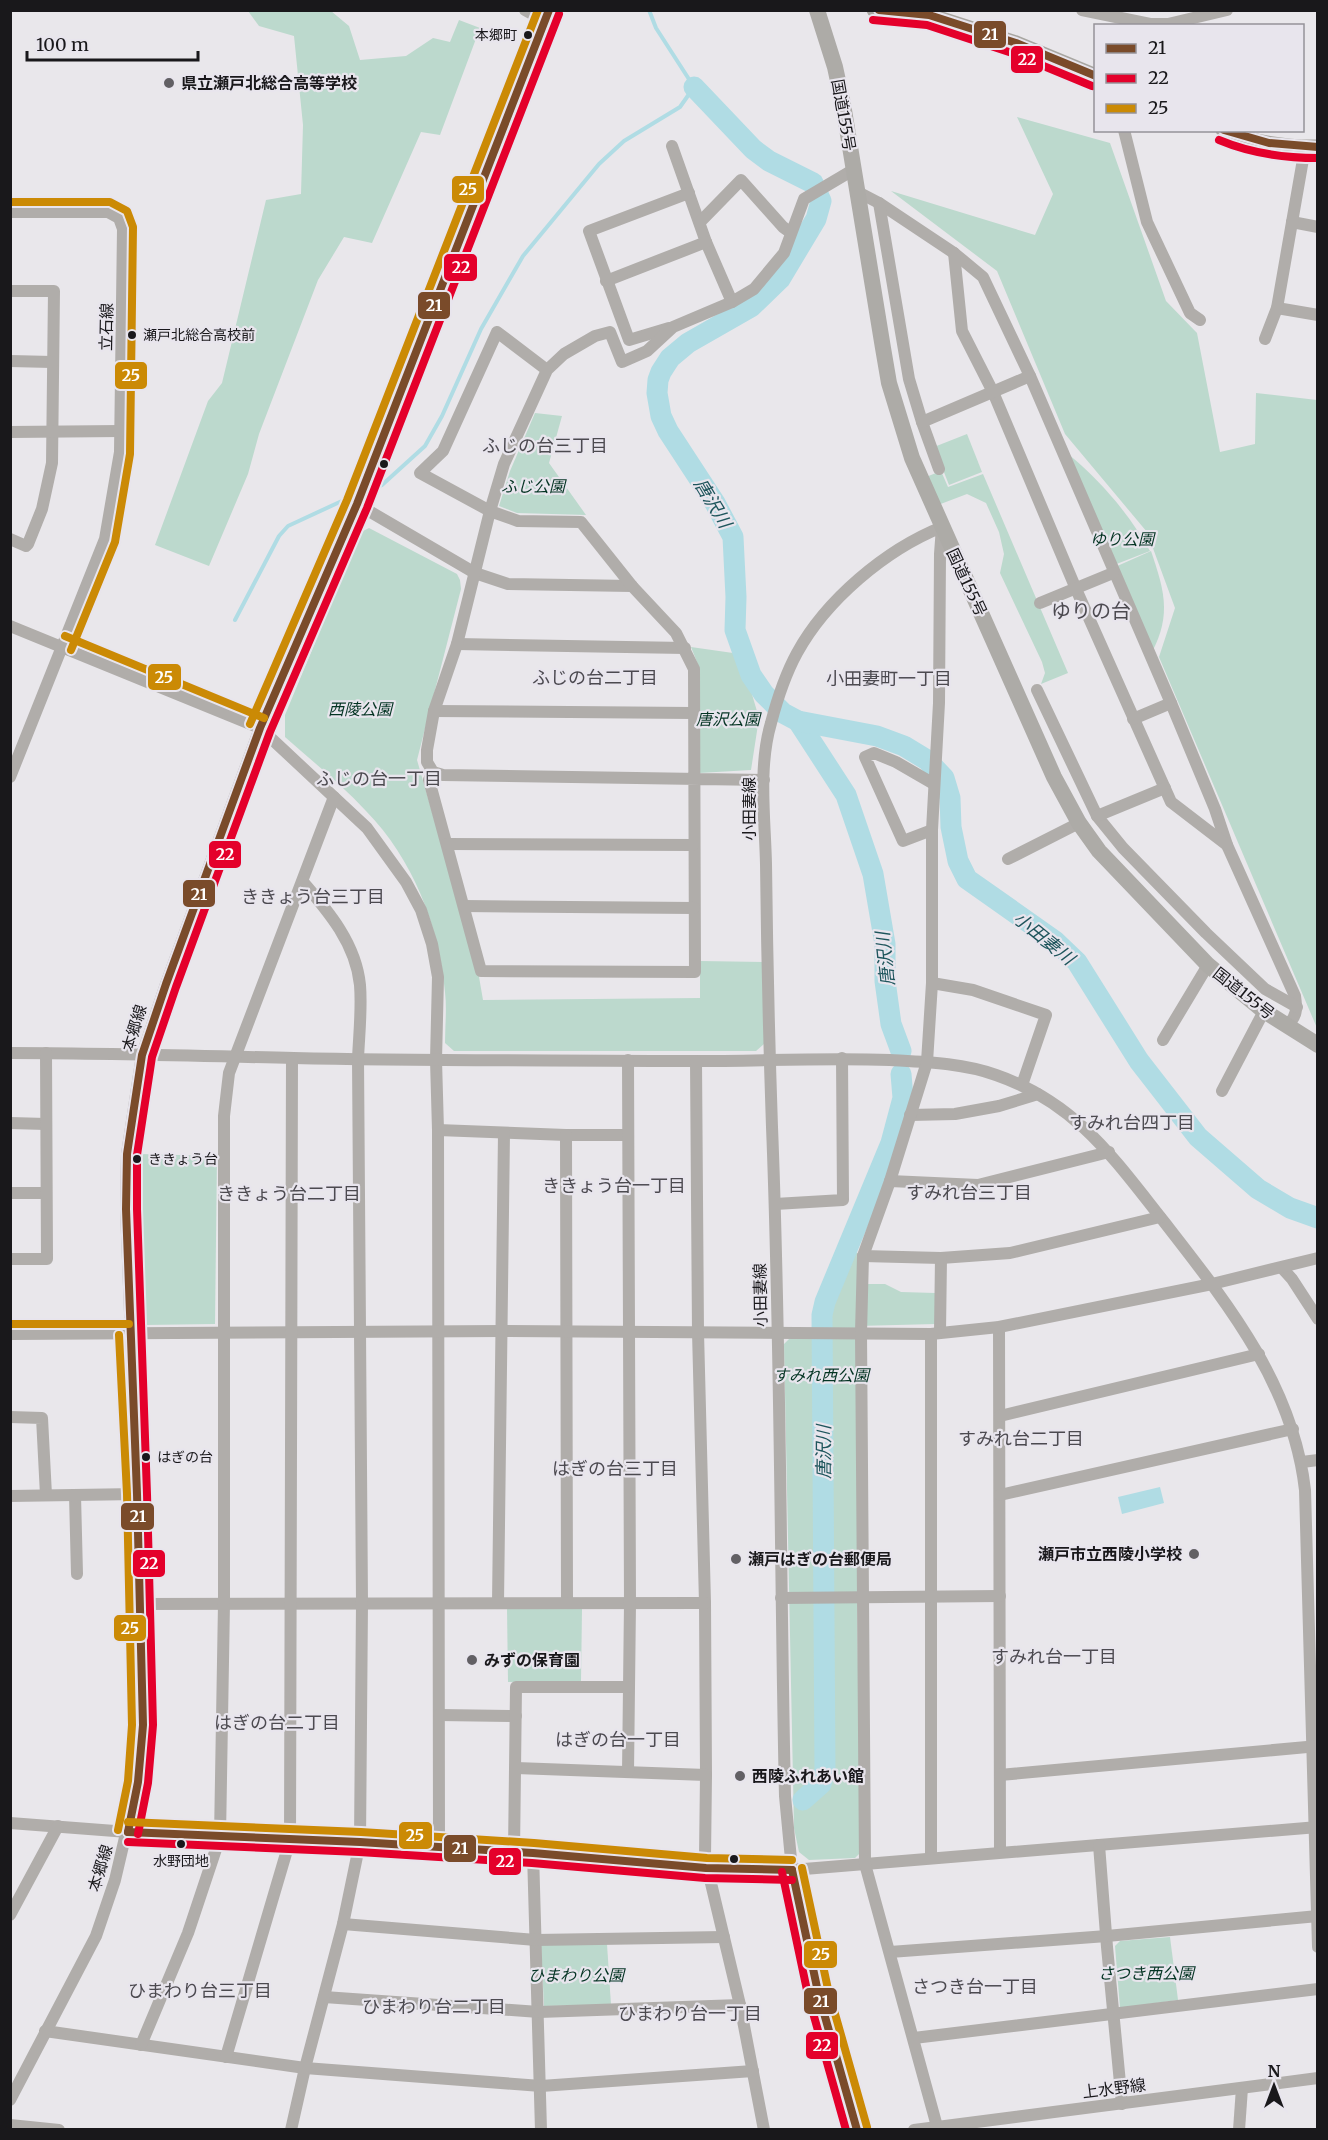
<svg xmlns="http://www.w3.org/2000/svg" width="1328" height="2140" viewBox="0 0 1328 2140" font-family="Merriweather,'Noto Sans JP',serif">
<rect width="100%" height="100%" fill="#e9e7eb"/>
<g fill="#bcd9cd">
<path d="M 248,11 L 331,11 L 349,26 L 360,60 L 406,56 L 433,38 L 450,42 L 459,20 L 480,28 L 440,135 L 421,132 L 372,243 L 344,237 L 318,280 L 259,434 L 248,474 L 209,566 L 155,545 L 208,401 L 222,383 L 266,200 L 301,194 L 303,125 L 294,36 L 259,26 Z"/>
<path d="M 1017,117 L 1110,143 L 1166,301 L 1197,333 L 1220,452 L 1255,444 L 1256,393 L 1317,400 L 1317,1028 L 1159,657 L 1175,608 L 1147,532 L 1065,434 L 997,271 L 891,191 L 1035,235 L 1053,194 Z"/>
<path d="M 535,413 L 562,416 L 549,463 L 586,515 L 517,513 L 499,506 L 510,471 Z"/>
<path d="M 967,434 L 982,472 L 949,485 L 934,447 Z"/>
<path d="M 1068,454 C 1101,481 1129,514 1150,551 L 1114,565 Z"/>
<path d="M 941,471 L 948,487 L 983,474 L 1068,673 L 1041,684 L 1045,673 L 1042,662 L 1000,573 L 1004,554 L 999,532 L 986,503 L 967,494 L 938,505 L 926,477 Z"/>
<path d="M 369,528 L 457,574 L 460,580 L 461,589 L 417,760 L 478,971 L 483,1000 L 700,998 L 700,961 L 764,962 L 765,1043 L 756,1051 L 454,1051 L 445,1043 C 445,1026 447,1009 445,992 C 439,926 413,859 366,811 C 341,784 312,761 285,737 L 285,715 L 361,532 Z"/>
<path d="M 1151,551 C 1166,595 1172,619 1147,661 L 1115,567 Z"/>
<path d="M 691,647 L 740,654 L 759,718 L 751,770 L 699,773 L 699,667 Z"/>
<path d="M 140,1154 L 217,1156 L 215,1324 L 145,1325 Z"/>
<path d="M 848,1252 L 858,1253 L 858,1284 L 885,1284 L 901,1292 L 935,1293 L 936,1324 L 857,1326 L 857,1605 L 861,1852 L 855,1858 L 809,1860 L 799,1852 L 794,1828 L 784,1344 L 790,1338 L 826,1337 L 826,1307 Z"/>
<path d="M 507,1608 L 582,1609 L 581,1681 L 508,1682 Z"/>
<path d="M 1170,1937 L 1178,2000 L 1120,2008 L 1115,1946 L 1120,1941 Z"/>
<path d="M 607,1944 L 611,2005 L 544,2006 L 541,1945 Z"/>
</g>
<path fill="#b0dce4" d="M 1160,1487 L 1164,1503 L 1122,1514 L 1118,1497 Z"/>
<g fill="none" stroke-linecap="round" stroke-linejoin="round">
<g stroke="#b0dce4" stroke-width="4">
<path d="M 364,491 L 382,485 L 425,446 L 442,416 L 481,329 L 523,256 L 599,164 L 624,141 L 680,107 L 694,87 L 656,28 L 649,10"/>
<path d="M 235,620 L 279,536 L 288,526 L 357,494"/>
</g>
<g stroke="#b0dce4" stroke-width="21">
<path d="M 694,87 L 753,149 L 769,161 L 813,183 L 821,201 L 816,219 L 780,279 L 751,307 L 688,343 L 670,358 L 661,372 L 658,380 L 657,393 L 661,416 L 668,431 L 715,503 L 733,537 L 736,597 L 735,630 L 751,675 L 764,694 L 783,713 L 798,721 L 846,795 L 873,874 L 885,944 L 885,981 L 891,1024 L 901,1051"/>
<path d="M 798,721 L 877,736 L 904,746 L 927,760 L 944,778 L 950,798 L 951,827 L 958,861 L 967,879 L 1055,941 L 1077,962 L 1139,1061 L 1198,1137 L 1258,1189 L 1290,1208 L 1318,1218"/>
<path d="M 803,1800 L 821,1784 L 825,1770 L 822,1315 L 825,1302 L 891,1143 L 903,1098 L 901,1074"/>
</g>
<g stroke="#b0adaa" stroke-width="12">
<path d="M 525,10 L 545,21"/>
<path d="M 1082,10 L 1150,24 L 1168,24 L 1227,10"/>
<path d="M 1124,130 L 1147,222 L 1190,313 L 1200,320"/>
<path d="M 672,146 L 706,242 L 732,302"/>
<path d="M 856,191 L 879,203 L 954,253 L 983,277 L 1030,376 L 1171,703 L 1215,809 L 1227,845 L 1295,996 C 1297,1009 1297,1017 1287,1025"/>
<path d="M 879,203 L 909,379 L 922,422 L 939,469"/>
<path d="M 10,212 L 108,212 L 119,218 L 123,229 L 120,452 L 105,539 L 10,777"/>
<path d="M 700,222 L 741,180 L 783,227 L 790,232"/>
<path d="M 1292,222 L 1318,227"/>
<path d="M 954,253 L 962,331 L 993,392 L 1076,589 L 1171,802 L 1227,845"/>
<path d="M 606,281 L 706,242"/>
<path d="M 10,291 L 54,291 L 52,463 L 42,509 L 28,544 L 26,546 L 10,539"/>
<path d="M 1277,308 L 1318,315"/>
<path d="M 669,328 L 629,340 L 589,231 L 689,193"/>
<path d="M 1265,339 L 1277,308 L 1305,148"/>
<path d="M 10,361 L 52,362"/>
<path d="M 547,370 L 497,332 L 443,451 L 420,473 L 490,511 L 504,464 L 547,370 L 564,354 L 595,336 L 610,332 L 622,362 L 647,351 L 673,327 L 732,302 L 754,289 L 784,253 L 804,199 L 853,170"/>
<path d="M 922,422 L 1030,376"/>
<path d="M 10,432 L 121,431"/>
<path d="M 357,504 L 475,573 L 508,584 L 632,586"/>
<path d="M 1040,603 L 1113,573"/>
<path d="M 10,626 L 260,728 L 367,828 L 406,882 L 421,910 L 432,944 L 438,977 L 436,1060 L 438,1130 L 439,1847"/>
<path d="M 457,644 L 685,648"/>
<path d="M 1037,690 L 1097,816 L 1123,848 L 1206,933 L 1265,989 L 1297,1007"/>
<path d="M 434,711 L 693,713"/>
<path d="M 1133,719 L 1171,703"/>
<path d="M 433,772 L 429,780 L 481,971 L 695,972 L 694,669 L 676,633 L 632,586 L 581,522 L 518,521 L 490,511 L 457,644 L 434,711 L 427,750 L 427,762 L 433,772 L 443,775 L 764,780"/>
<path d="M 1097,816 L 1165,788"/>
<path d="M 932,830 L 903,841 L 865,757 L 874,753 L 896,762 L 934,784"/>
<path d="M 447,844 L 693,845"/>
<path d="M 1008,859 L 1079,823"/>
<path d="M 464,906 L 694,908"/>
<path d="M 932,983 L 973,990 L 1046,1015 L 1022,1085"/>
<path d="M 1163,1040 L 1208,965"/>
<path d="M 10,1053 C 105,1053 199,1056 294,1058 C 421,1061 549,1060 676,1061 C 747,1062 819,1057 890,1060 C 925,1062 962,1063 996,1075 C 1077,1103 1114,1159 1165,1223 C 1228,1304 1293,1385 1305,1490 L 1318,1947"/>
<path d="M 696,1061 L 698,1332 L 705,1603 L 706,1775 L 705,1858 L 740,2005 L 764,2130"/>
<path d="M 1222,1091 L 1264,1011"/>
<path d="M 910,1115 L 955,1114 L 999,1106 L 1038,1094"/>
<path d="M 10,1123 L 46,1124"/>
<path d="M 438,1130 L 566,1135 L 628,1135"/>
<path d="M 566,1135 L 567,1603"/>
<path d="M 890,1181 L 978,1185 L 1109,1152"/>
<path d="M 10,1193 L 46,1193"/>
<path d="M 775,1204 L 843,1200 L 842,1058"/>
<path d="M 863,1256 L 941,1258 L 1010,1253 L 1160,1217"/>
<path d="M 10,1259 L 47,1259 L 46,1053"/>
<path d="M 1282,1268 L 1292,1279 L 1318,1319"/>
<path d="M 999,1327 L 1000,1852"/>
<path d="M 940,1332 L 941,1258"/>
<path d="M 10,1334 L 502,1331 L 931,1334 L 999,1327 L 1212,1284 L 1318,1258"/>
<path d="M 931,1334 L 931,1858"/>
<path d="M 1000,1416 L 1259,1354"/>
<path d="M 10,1417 L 42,1418 L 46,1495"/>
<path d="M 1302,1462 L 1318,1460"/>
<path d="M 75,1495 L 77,1574"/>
<path d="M 1000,1495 L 1293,1429"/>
<path d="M 10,1496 L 137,1494"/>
<path d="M 781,1598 L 1000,1596"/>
<path d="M 498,1603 L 504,1133"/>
<path d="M 138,1604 L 705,1603"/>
<path d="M 439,1715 L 516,1716"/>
<path d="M 516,1768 L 706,1775"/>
<path d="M 628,1772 L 630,1603 L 628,1060"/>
<path d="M 1000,1775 L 1318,1746"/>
<path d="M 10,1823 L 141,1833 L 360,1842 L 533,1853 L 706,1868 L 792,1870 L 1318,1827"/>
<path d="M 1099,1845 L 1107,1947 L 1122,2104"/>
<path d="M 514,1852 L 516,1687 L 628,1687"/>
<path d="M 533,1853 L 541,2130"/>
<path d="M 10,1915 L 58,1826"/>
<path d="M 343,1924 L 536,1940 L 724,1937"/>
<path d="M 890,1952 L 1107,1936 L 1318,1916"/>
<path d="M 324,1997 L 539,2012 L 740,2005"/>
<path d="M 45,2031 L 305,2068 L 541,2086 L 753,2071"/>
<path d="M 914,2038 L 1318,1989"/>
<path d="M 141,2045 L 188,1933 L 220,1837 L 224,1603 L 224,1116 L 229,1073 L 334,797"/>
<path d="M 226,2057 L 290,1840 L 292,1058"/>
<path d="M 10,2100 L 96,1936 L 115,1880 L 138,1782 L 143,1725 L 137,1494 L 126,1209 L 127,1154 L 142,1055 L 166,984 L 260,728 L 357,504 L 549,10"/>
<path d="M 10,2125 L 59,2130"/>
<path d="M 291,2130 L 305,2068 L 343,1924 L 360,1842 L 362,1603 L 358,1059 C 359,1035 362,1009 360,985 C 356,944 329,912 303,882"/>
<path d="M 857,2130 L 818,1992 L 792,1870 L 785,1796 C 780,1573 781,1350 772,1127 C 769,1040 767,952 766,864 C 765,819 758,767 771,723 C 777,700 785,675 797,653 C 826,600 885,550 942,527 L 940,554 L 939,703 L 932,830 L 932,983 L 927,1062 L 890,1181 L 863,1256 L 861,1333 L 865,1864 L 938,2130"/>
<path d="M 914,2130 L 1318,2078"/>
<path d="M 1239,2130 L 1242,2088"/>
</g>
<g stroke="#a8a6a1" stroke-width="15">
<path d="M 874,10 L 929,15 L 1016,43 L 1096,76"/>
<path d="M 1223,130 C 1249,142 1289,148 1318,147"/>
</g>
<path stroke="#adaba7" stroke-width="16" d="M 817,10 L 835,67 L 843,104 L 883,348 L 889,383 L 912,458 L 1054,777 L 1079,823 L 1099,851 L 1208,965 L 1264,1011 L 1318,1045"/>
<g stroke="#e8e5ed" stroke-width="12">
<g id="bus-1">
<path d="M 879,10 L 929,15 L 1016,43 L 1096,76"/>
<path d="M 1224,130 L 1269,143 L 1318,147"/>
<path d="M 128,1832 L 138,1782 L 143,1725 L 137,1494 L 126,1209 L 127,1154 L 142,1055 L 166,984 L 260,728 L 357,504 L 549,10"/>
<path d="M 128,1832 L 360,1842 L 533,1853 L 706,1868 L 792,1870"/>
<path d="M 792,1870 L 818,1992 L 857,2130"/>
</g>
</g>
<g stroke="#e8e5ed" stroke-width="12">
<g id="bus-2">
<path d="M 873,20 L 927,25 L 1012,53 L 1092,86"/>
<path d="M 1219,140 C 1250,153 1284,158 1318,158"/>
<path d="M 138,1834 L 148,1783 L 153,1725 L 147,1494 L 137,1209 L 137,1155 L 152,1057 L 176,987 L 270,732 L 367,508 L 559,14"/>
<path d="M 128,1842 L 359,1852 L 532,1863 L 705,1878 L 792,1880"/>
<path d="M 782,1872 L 808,1995 L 846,2130"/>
</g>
</g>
<g stroke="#e8e5ed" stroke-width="12">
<g id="bus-3">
<path d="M 10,202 L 110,202 L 127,211 L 133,227 L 130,454 L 115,542 L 71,650"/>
<path d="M 65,636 L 264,718"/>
<path d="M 250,724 L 347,500 L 538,10"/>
<path d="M 10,1324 L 129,1324"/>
<path d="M 128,1822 L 361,1832 L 534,1843 L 707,1858 L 792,1860"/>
<path d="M 118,1830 L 128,1781 L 132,1725 L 127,1494 L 119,1335"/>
<path d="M 802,1868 L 828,1989 L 867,2127"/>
</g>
</g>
<use href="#bus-1" stroke="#7a4b2a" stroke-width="8"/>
<use href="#bus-2" stroke="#e4002b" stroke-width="8"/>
<use href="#bus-3" stroke="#cb8a05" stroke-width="8"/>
</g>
<g fill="#19181b" stroke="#e8e5ed" stroke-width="2">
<circle cx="528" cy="35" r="5"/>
<circle cx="132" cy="335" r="5"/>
<circle cx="384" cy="464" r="5"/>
<circle cx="137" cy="1159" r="5"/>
<circle cx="146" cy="1457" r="5"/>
<circle cx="181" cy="1844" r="5"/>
<circle cx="734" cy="1859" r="5"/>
</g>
<g fill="#626064" stroke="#e8e5ed" stroke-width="2">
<circle cx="169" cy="83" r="6"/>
<circle cx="1194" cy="1554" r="6"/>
<circle cx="736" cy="1559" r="6"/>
<circle cx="472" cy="1660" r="6"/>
<circle cx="740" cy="1776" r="6"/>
</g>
<g text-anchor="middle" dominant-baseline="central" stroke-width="4.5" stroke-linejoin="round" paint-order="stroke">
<g font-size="14" fill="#19181b" stroke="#e8e5ed" text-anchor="start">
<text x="517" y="35" text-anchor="end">本郷町</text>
<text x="143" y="335">瀬戸北総合高校前</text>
<text x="148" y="1159">ききょう台</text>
<text x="157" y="1457">はぎの台</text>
<text x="181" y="1861" text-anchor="middle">水野団地</text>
</g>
<g font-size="16" font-weight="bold" fill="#19181b" stroke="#e8e5ed" text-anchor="start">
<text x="181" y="83">県立瀬戸北総合高等学校</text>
<text x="1182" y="1554" text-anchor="end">瀬戸市立西陵小学校</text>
<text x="748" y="1559">瀬戸はぎの台郵便局</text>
<text x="484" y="1660">みずの保育園</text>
<text x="752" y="1776">西陵ふれあい館</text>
</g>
<g font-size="16" fill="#19181b" stroke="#e8e5ed">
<text transform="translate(844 115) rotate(80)">国道155号</text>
<text transform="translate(106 327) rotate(-89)">立石線</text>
<text transform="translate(967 582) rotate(65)">国道155号</text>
<text transform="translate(749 809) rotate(-90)">小田妻線</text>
<text transform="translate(1244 993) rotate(38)">国道155号</text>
<text transform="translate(134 1028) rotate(-73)">本郷線</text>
<text transform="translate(760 1295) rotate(-91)">小田妻線</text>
<text transform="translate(100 1868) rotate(-73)">本郷線</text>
<text transform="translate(1114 2088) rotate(-7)">上水野線</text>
</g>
<g font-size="16" font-style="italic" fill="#043423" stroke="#e8e5ed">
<text x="533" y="486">ふじ公園</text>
<text x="1122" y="539">ゆり公園</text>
<text x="360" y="709">西陵公園</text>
<text x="728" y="719">唐沢公園</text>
<text x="821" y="1375">すみれ西公園</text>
<text x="1146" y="1973">さつき西公園</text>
<text x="576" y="1975">ひまわり公園</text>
</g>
<g font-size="18" fill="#4c4a50" stroke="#e8e5ed">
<text x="545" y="445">ふじの台三丁目</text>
<text x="595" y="677">ふじの台二丁目</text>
<text x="889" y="678">小田妻町一丁目</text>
<text x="379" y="778">ふじの台一丁目</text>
<text x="313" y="896">ききょう台三丁目</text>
<text x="1132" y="1122">すみれ台四丁目</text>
<text x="614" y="1185">ききょう台一丁目</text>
<text x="969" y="1192">すみれ台三丁目</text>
<text x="289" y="1193">ききょう台二丁目</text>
<text x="1021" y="1438">すみれ台二丁目</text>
<text x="615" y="1468">はぎの台三丁目</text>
<text x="1054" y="1656">すみれ台一丁目</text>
<text x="277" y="1722">はぎの台二丁目</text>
<text x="618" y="1739">はぎの台一丁目</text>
<text x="975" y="1986">さつき台一丁目</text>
<text x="200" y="1990">ひまわり台三丁目</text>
<text x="434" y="2006">ひまわり台二丁目</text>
<text x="690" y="2013">ひまわり台一丁目</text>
</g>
<g font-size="18" font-style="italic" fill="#1e555c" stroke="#e8e5ed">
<text transform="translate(713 503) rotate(59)">唐沢川</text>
<text transform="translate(1044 938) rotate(39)">小田妻川</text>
<text transform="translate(885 959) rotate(-96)">唐沢川</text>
<text transform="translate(823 1452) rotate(-90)">唐沢川</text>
</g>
<g font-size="20" fill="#4c4a50" stroke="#e8e5ed">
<text x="1091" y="610">ゆりの台</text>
</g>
</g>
<g stroke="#e8e5ed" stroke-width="2">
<rect x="973" y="20" width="34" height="29" rx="6" fill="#7a4b2a"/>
<rect x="1010" y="45" width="34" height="29" rx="6" fill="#e4002b"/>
<rect x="451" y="175" width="34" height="29" rx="6" fill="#cb8a05"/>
<rect x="443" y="253" width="35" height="29" rx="6" fill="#e4002b"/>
<rect x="417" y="291" width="34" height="29" rx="6" fill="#7a4b2a"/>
<rect x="114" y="361" width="34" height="29" rx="6" fill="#cb8a05"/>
<rect x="147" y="663" width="35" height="28" rx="6" fill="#cb8a05"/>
<rect x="208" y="840" width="34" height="29" rx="6" fill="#e4002b"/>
<rect x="182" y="879" width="34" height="29" rx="6" fill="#7a4b2a"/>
<rect x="120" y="1502" width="35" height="29" rx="6" fill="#7a4b2a"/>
<rect x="132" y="1549" width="34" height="29" rx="6" fill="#e4002b"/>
<rect x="113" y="1614" width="34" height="28" rx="6" fill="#cb8a05"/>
<rect x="398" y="1821" width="35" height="29" rx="6" fill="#cb8a05"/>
<rect x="443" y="1834" width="34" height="29" rx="6" fill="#7a4b2a"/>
<rect x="488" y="1847" width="34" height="29" rx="6" fill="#e4002b"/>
<rect x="803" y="1940" width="35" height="29" rx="6" fill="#cb8a05"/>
<rect x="803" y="1987" width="35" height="28" rx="6" fill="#7a4b2a"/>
<rect x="805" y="2031" width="34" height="29" rx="6" fill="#e4002b"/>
</g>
<g font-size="16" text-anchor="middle" font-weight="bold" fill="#fff">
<text x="990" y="40">21</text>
<text x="1027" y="65">22</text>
<text x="468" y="195">25</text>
<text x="461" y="273">22</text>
<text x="434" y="311">21</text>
<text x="131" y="381">25</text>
<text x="164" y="683">25</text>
<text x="225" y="860">22</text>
<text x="199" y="900">21</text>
<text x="138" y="1522">21</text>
<text x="149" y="1569">22</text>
<text x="130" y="1634">25</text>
<text x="415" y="1841">25</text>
<text x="460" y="1854">21</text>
<text x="505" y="1867">22</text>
<text x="821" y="1960">25</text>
<text x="821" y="2007">21</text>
<text x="822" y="2051">22</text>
</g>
<rect width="1328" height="2140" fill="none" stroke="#19181b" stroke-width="24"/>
<rect x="1094" y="24" width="210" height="108" fill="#e8e5ed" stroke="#959399" stroke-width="1.5"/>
<rect x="1106" y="44" width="30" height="9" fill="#7a4b2a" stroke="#959399" stroke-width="1.5"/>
<text x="1148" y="54" font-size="18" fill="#19181b">21</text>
<rect x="1106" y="74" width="30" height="9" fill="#e4002b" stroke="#959399" stroke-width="1.5"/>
<text x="1148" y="84" font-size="18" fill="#19181b">22</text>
<rect x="1106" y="104" width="30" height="9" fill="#cb8a05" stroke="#959399" stroke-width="1.5"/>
<text x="1148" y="114" font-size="18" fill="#19181b">25</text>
<g transform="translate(1274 2086)" stroke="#e8e5ed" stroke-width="4.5" paint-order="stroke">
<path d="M0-4.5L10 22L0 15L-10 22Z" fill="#19181b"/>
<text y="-9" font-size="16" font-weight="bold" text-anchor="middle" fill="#19181b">N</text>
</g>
<path d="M27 51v9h171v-9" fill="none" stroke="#19181b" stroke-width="3"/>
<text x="36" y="51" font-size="18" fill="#19181b" stroke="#e8e5ed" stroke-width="4.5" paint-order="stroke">100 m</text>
</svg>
